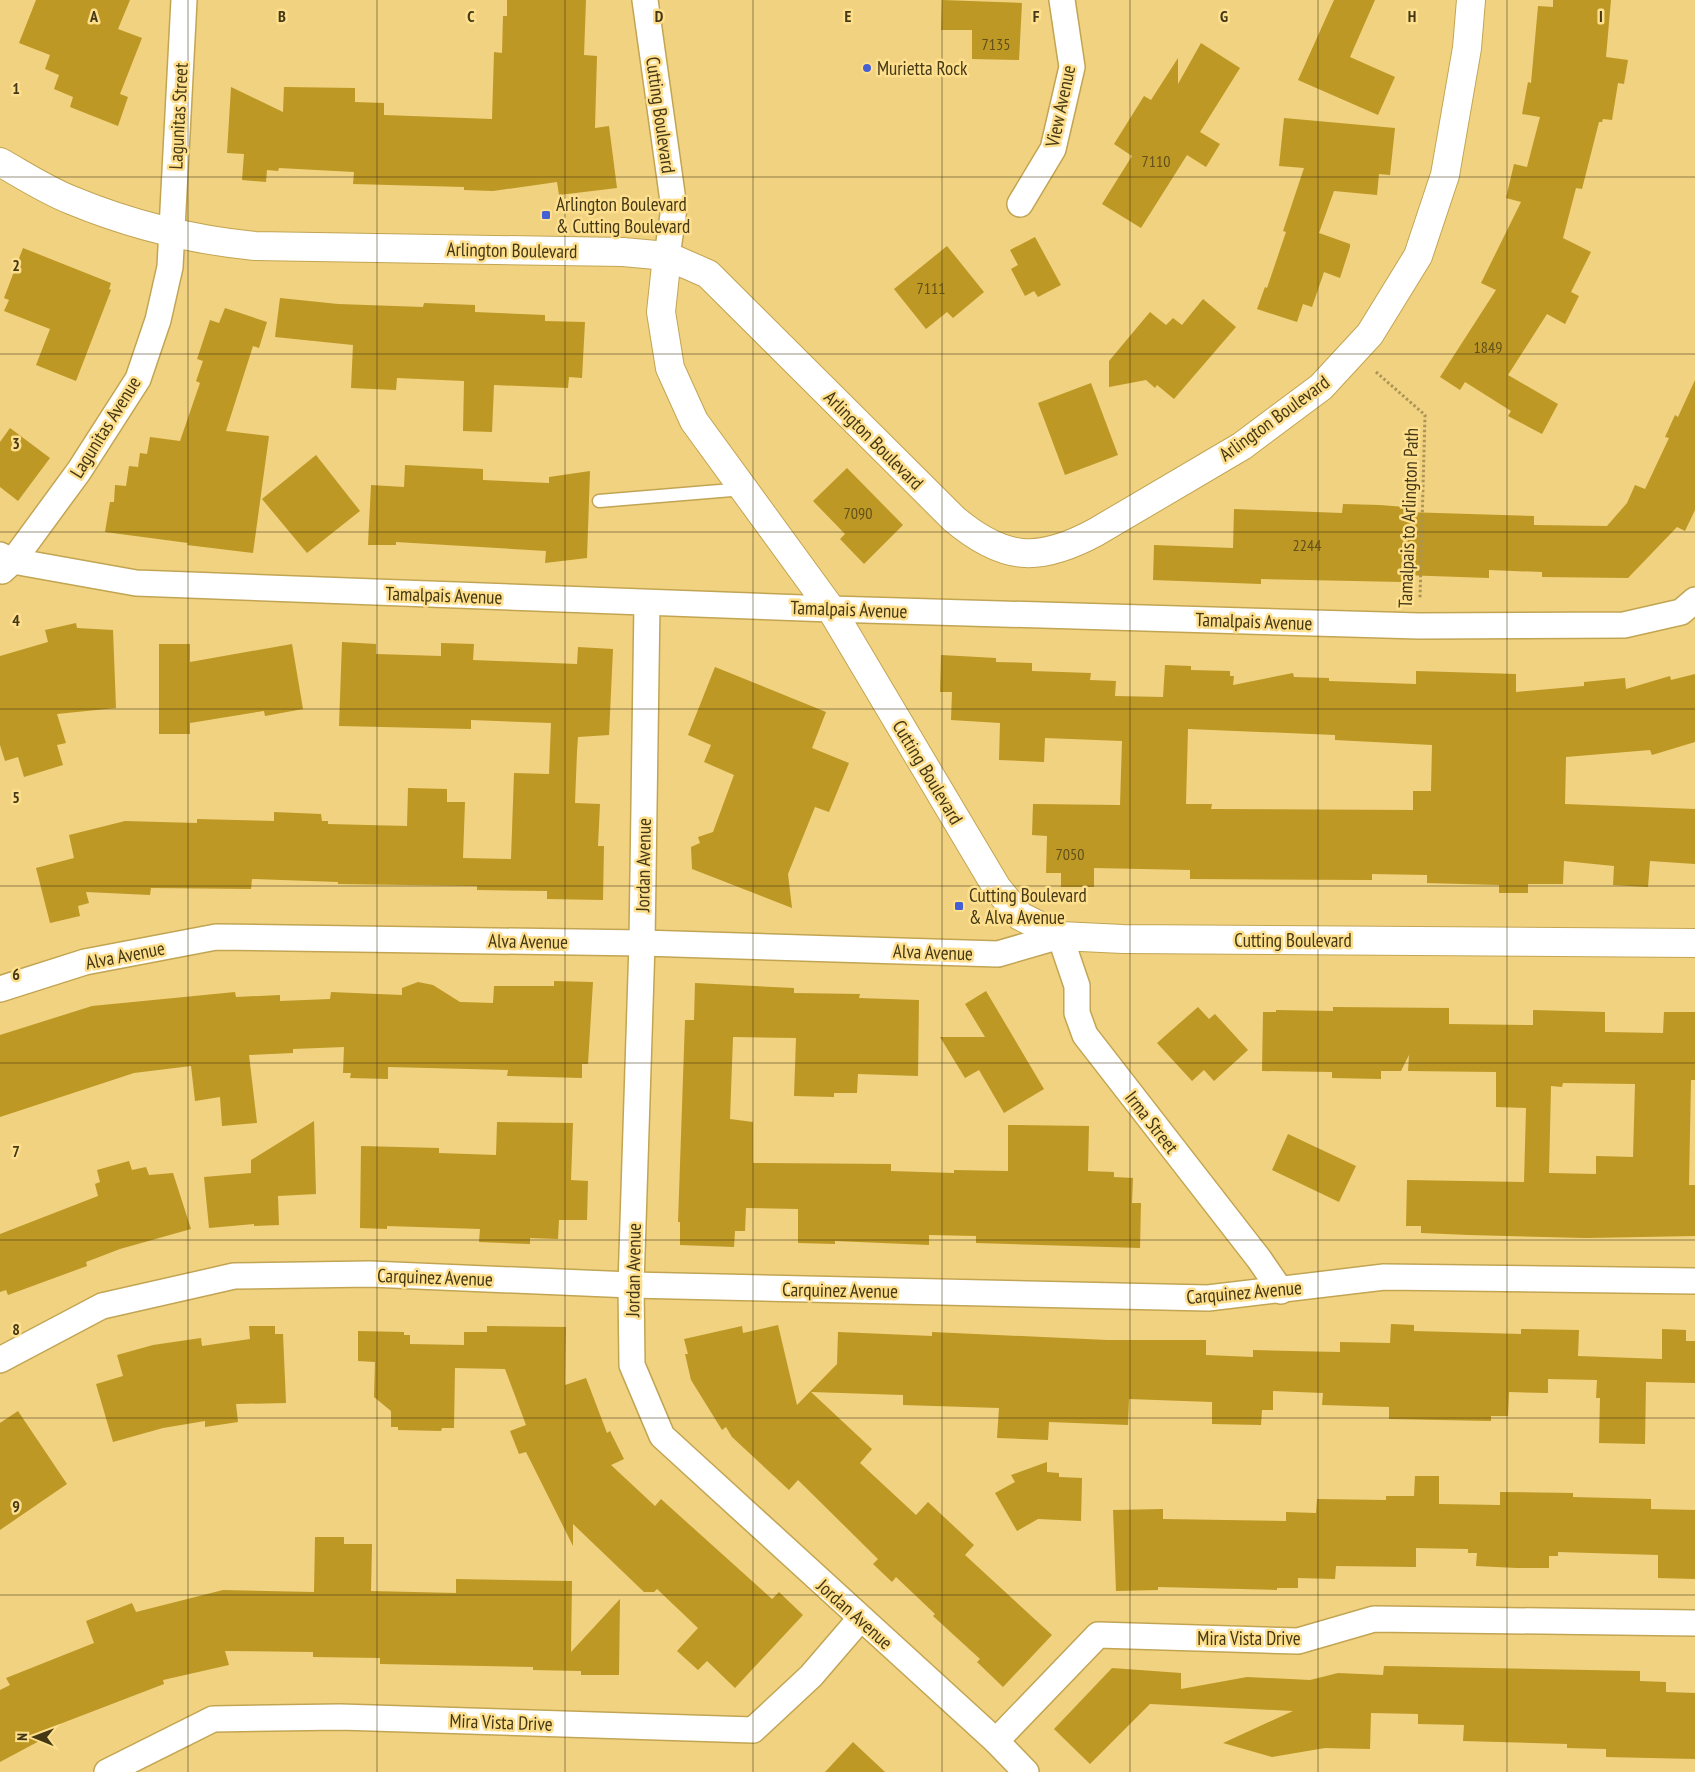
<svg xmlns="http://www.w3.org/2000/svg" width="1695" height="1772" viewBox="0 0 1695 1772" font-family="'PT Sans Narrow',sans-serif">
<rect width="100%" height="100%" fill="#f0d280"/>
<g fill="#bd9824" fill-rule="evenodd">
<path d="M 36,0 L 130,0 L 118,29 L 142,38 L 120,94 L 128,97 L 118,126 L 70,107 L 73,97 L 54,89 L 59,75 L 45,69 L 50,55 L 19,43 Z"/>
<path d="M 507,0 L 586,0 L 584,55 L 597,56 L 595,128 L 609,126 L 617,188 L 559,195 L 557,182 L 493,191 L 464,190 L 464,187 L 353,184 L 354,172 L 279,168 L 278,171 L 267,170 L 266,182 L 242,180 L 244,154 L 227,153 L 231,87 L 283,112 L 284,87 L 355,88 L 355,102 L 384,103 L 384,115 L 492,119 L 494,52 L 502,53 L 503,16 L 507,16 Z"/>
<path d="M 942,0 L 1022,3 L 1019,60 L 972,59 L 972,30 L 941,30 Z"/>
<path d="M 1334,0 L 1375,0 L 1350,57 L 1395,77 L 1378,115 L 1298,80 Z"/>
<path d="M 1553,0 L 1611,0 L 1606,57 L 1628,60 L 1624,84 L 1618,83 L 1612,120 L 1603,119 L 1602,122 L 1599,122 L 1582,189 L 1576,188 L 1563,238 L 1591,252 L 1571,292 L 1579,296 L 1565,324 L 1547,314 L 1508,375 L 1558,404 L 1542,434 L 1508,416 L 1511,411 L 1465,382 L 1460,390 L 1440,377 L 1496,290 L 1481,283 L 1521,202 L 1506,198 L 1514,164 L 1527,167 L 1540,117 L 1522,114 L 1528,82 L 1531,83 L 1538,6 L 1553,7 Z"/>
<path d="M 1201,43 L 1240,68 L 1200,132 L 1220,144 L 1206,167 L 1187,155 L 1141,228 L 1102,204 L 1132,156 L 1114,144 L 1144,96 L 1151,100 L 1178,58 L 1178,84 Z"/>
<path d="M 1284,118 L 1395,128 L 1390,175 L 1379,174 L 1377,195 L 1334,191 L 1319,233 L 1350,244 L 1350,247 L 1340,278 L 1324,272 L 1312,307 L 1303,304 L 1297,322 L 1257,309 L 1265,287 L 1267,288 L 1286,232 L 1283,231 L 1304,168 L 1279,166 Z"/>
<path d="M 1035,237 L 1061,285 L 1038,297 L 1034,291 L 1025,296 L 1011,269 L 1018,265 L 1010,250 Z"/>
<path d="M 947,246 L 984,292 L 953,318 L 947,312 L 926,329 L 894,289 Z"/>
<path d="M 23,248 L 111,283 L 109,289 L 111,290 L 76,381 L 36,365 L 50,329 L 4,311 L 9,300 L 4,298 Z"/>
<path d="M 280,298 L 338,304 L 423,307 L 424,303 L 475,305 L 475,312 L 545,315 L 545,321 L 585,322 L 582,378 L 569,377 L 568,388 L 494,385 L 492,432 L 463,431 L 464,381 L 397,378 L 396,390 L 351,388 L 353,345 L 275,337 Z"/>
<path d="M 1203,299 L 1236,327 L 1174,399 L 1157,385 L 1155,388 L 1146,380 L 1109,387 L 1109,361 L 1150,312 L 1166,325 L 1173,318 L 1182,325 Z"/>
<path d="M 225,308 L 267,322 L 259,348 L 253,346 L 226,431 L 269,436 L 253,553 L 187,545 L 188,543 L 105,532 L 110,502 L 114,502 L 115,485 L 126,486 L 129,466 L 138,467 L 140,453 L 147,454 L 150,437 L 180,441 L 200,383 L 196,381 L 203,361 L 197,359 L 210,320 L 219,323 Z"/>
<path d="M 1695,380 L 1695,510 L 1685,531 L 1677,527 L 1628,578 L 1542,577 L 1542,572 L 1489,570 L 1489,578 L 1402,575 L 1402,582 L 1261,579 L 1261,584 L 1153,580 L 1154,545 L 1233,548 L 1234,509 L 1342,513 L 1343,504 L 1380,505 L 1405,507 L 1405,512 L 1534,516 L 1534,525 L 1607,526 L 1627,503 L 1635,485 L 1645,489 L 1669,438 L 1665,437 L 1675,415 L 1678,417 Z"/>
<path d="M 1091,383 L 1118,455 L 1065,475 L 1038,403 Z"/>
<path d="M 10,428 L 50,458 L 18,501 L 0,487 L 0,442 Z"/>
<path d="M 316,455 L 360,511 L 307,553 L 262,499 Z"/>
<path d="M 405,465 L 483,469 L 483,480 L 549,483 L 549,477 L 590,471 L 587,558 L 545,563 L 546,551 L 396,542 L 396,545 L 368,545 L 371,485 L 404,487 Z"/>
<path d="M 847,468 L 903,525 L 864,564 L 840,539 L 845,534 L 813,501 Z"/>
<path d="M 76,623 L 77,628 L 113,630 L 116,708 L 57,714 L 66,743 L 57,745 L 63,765 L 24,777 L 18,757 L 5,761 L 0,745 L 0,656 L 48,642 L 45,630 Z"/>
<path d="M 342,642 L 376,644 L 376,654 L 441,656 L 441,643 L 474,644 L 473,660 L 577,664 L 578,647 L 613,649 L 609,735 L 578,737 L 577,751 L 575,803 L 600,804 L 598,846 L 604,846 L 603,900 L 547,899 L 547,891 L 477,890 L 477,886 L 338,884 L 338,882 L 252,879 L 251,889 L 151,888 L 150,895 L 86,892 L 89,903 L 78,906 L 80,916 L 50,923 L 36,868 L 74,858 L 69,835 L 125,821 L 197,823 L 197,819 L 274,821 L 274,812 L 321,814 L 322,821 L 328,821 L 328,824 L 407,826 L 408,788 L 447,789 L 447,802 L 465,802 L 463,858 L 511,859 L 514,773 L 549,774 L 551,723 L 471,720 L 471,729 L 339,726 Z"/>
<path d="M 159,644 L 190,644 L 190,662 L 292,644 L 303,709 L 265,716 L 264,711 L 190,723 L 190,734 L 159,734 Z"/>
<path d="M 941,655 L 996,658 L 996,662 L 1032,663 L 1032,671 L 1091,673 L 1090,680 L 1116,681 L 1115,696 L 1163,697 L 1165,665 L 1191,666 L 1191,670 L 1230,671 L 1230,676 L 1234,676 L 1233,685 L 1293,673 L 1294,677 L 1329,678 L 1329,681 L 1416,684 L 1416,671 L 1516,674 L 1516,692 L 1584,686 L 1584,682 L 1625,678 L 1626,689 L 1670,676 L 1671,680 L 1695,674 L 1695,742 L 1652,755 L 1650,750 L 1566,757 L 1565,804 L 1695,809 L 1695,864 L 1650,861 L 1648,887 L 1613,885 L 1614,866 L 1564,861 L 1563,884 L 1528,884 L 1528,893 L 1499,893 L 1499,885 L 1427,883 L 1427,875 L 1372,874 L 1372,880 L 1190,879 L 1190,870 L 1094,868 L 1094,887 L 1061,887 L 1061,873 L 1046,873 L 1047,836 L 1032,835 L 1033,804 L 1120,805 L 1122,741 L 1045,738 L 1044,762 L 999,760 L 1000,723 L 951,720 L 952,692 L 940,692 ZM 1188,729 L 1335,735 L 1335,740 L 1432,745 L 1431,791 L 1413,791 L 1413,810 L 1211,809 L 1212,804 L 1186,804 Z"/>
<path d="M 715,667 L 826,712 L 812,748 L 849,763 L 829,812 L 815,807 L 788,874 L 792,908 L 692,869 L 691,847 L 700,843 L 698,837 L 713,832 L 734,775 L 704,762 L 711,745 L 688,735 Z"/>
<path d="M 554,981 L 593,982 L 588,1064 L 582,1064 L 582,1078 L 507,1076 L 508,1070 L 388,1067 L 388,1079 L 350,1078 L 351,1073 L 343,1073 L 344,1047 L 293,1049 L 293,1053 L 249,1055 L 257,1123 L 222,1126 L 220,1097 L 195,1101 L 191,1066 L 134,1073 L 0,1117 L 0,1035 L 92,1006 L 235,992 L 236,997 L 280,995 L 280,1001 L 330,999 L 331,992 L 402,995 L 402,988 L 418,982 L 433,985 L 460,1002 L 493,1003 L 494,986 L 554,986 Z"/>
<path d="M 695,983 L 794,988 L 794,993 L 860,994 L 859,998 L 919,1000 L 918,1076 L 858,1074 L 857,1093 L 834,1093 L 834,1097 L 794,1096 L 796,1038 L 733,1037 L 730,1119 L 753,1122 L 753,1163 L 891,1164 L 891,1171 L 954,1173 L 954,1170 L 1008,1171 L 1008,1125 L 1089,1126 L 1088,1171 L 1114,1172 L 1114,1177 L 1133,1178 L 1132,1203 L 1141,1203 L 1140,1248 L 976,1243 L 976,1236 L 929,1235 L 929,1245 L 835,1241 L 835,1244 L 798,1243 L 798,1209 L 746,1208 L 745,1231 L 735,1231 L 734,1247 L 680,1245 L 680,1222 L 678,1222 L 685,1020 L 694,1020 Z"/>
<path d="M 986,991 L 1044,1089 L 1004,1113 L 979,1070 L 965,1078 L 940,1037 L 985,1037 L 965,1004 Z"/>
<path d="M 1198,1007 L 1209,1019 L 1215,1014 L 1248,1050 L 1214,1081 L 1204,1070 L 1192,1081 L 1157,1043 Z"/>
<path d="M 1333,1007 L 1449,1008 L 1449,1024 L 1533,1025 L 1533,1010 L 1605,1012 L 1605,1032 L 1663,1033 L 1664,1012 L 1695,1012 L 1695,1080 L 1691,1080 L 1689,1185 L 1695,1185 L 1695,1236 L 1586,1238 L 1469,1235 L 1421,1233 L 1421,1226 L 1406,1226 L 1407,1180 L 1524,1182 L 1526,1108 L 1496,1107 L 1496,1072 L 1408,1071 L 1409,1055 L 1401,1071 L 1381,1071 L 1381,1079 L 1332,1078 L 1332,1072 L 1262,1071 L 1263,1012 L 1276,1012 L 1276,1010 L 1333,1011 ZM 1563,1083 L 1635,1084 L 1633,1157 L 1596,1156 L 1596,1174 L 1549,1173 L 1551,1086 L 1562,1087 Z"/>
<path d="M 314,1121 L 316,1194 L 278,1196 L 279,1225 L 254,1226 L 254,1224 L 209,1228 L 204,1177 L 251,1173 L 251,1160 Z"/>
<path d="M 497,1122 L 573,1123 L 571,1180 L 588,1181 L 587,1220 L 559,1220 L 558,1239 L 530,1238 L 530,1244 L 479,1242 L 480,1229 L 387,1226 L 387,1229 L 360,1228 L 361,1146 L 439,1148 L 439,1153 L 496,1155 Z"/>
<path d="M 1288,1134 L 1356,1166 L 1339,1202 L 1272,1170 Z"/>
<path d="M 129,1161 L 132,1170 L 146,1167 L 149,1175 L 173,1173 L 191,1229 L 120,1249 L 86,1262 L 87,1266 L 8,1295 L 6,1290 L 0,1292 L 0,1234 L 98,1196 L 95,1184 L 100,1182 L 97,1170 Z"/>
<path d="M 1391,1324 L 1414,1325 L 1414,1331 L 1521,1334 L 1521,1329 L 1579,1330 L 1578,1356 L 1662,1359 L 1662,1329 L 1686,1330 L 1686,1341 L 1695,1341 L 1695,1383 L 1646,1382 L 1645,1444 L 1599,1443 L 1600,1398 L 1596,1398 L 1597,1380 L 1548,1379 L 1548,1393 L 1509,1392 L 1508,1416 L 1491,1416 L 1491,1421 L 1389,1419 L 1389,1407 L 1322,1405 L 1323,1393 L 1273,1391 L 1273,1410 L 1262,1410 L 1261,1425 L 1212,1424 L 1212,1402 L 1129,1399 L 1128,1425 L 1049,1422 L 1048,1440 L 997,1438 L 999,1408 L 903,1405 L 903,1395 L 811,1392 L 872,1449 L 860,1463 L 916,1515 L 928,1502 L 974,1545 L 965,1555 L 1052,1635 L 1003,1687 L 977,1662 L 980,1659 L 933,1616 L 935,1614 L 896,1577 L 892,1582 L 873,1564 L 878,1559 L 798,1480 L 789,1490 L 732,1437 L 726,1427 L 722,1430 L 691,1380 L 685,1354 L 688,1354 L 684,1339 L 742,1326 L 743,1333 L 778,1325 L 797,1405 L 837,1364 L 838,1332 L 932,1336 L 932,1332 L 1107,1340 L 1206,1340 L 1206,1355 L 1253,1357 L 1253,1350 L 1340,1352 L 1340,1342 L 1390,1343 Z"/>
<path d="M 249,1326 L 275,1326 L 275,1334 L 283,1334 L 286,1403 L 236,1404 L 238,1422 L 205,1427 L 205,1421 L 163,1428 L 113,1442 L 96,1384 L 123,1376 L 117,1355 L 153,1345 L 201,1338 L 202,1346 L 250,1339 Z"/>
<path d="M 487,1326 L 566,1327 L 565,1385 L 586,1378 L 607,1433 L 610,1431 L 624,1459 L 611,1465 L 655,1506 L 661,1499 L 772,1599 L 779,1592 L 803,1615 L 735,1688 L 707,1661 L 698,1670 L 677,1651 L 698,1628 L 657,1589 L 654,1592 L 644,1592 L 573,1524 L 573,1546 L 526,1452 L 519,1454 L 510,1431 L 526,1425 L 505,1369 L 455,1368 L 454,1428 L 442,1428 L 441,1431 L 398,1430 L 398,1427 L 391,1427 L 391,1411 L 374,1397 L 375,1362 L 358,1361 L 358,1331 L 404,1332 L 404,1335 L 410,1335 L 410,1344 L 464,1345 L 464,1332 L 487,1332 Z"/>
<path d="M 18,1411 L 67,1484 L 0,1530 L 0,1423 Z"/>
<path d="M 1047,1462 L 1047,1472 L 1059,1473 L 1059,1477 L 1082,1478 L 1081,1521 L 1038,1519 L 1017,1531 L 995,1493 L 1015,1482 L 1011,1475 Z"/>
<path d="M 1415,1476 L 1439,1476 L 1439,1504 L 1500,1505 L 1500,1492 L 1573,1493 L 1573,1497 L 1651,1499 L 1651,1509 L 1695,1510 L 1695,1579 L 1658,1578 L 1658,1555 L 1558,1552 L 1558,1556 L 1549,1556 L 1549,1568 L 1517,1568 L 1476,1566 L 1477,1553 L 1468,1553 L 1468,1549 L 1416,1548 L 1416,1567 L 1336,1566 L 1335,1579 L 1298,1578 L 1298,1588 L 1277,1588 L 1277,1590 L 1158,1587 L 1158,1590 L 1116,1591 L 1113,1510 L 1163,1509 L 1163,1519 L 1286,1521 L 1286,1512 L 1316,1513 L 1317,1499 L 1386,1500 L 1386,1496 L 1414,1496 Z"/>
<path d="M 315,1537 L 344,1537 L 344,1544 L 372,1544 L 371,1591 L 456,1593 L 456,1579 L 572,1581 L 571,1652 L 620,1599 L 619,1675 L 581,1675 L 581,1671 L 533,1670 L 533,1667 L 380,1664 L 380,1658 L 313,1657 L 313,1652 L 225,1651 L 229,1665 L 163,1680 L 164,1684 L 39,1732 L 43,1739 L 0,1762 L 0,1690 L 10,1685 L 6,1678 L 94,1643 L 86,1621 L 132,1603 L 136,1612 L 223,1590 L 314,1592 Z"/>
<path d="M 1384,1666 L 1640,1671 L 1640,1681 L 1666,1682 L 1666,1692 L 1695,1693 L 1695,1759 L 1606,1757 L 1606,1749 L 1567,1748 L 1567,1744 L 1463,1741 L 1464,1725 L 1418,1724 L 1418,1714 L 1371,1713 L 1370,1749 L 1325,1748 L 1272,1757 L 1223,1743 L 1293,1711 L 1150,1704 L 1090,1764 L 1054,1729 L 1112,1668 L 1181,1673 L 1181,1689 L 1247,1677 L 1310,1680 L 1338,1673 L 1383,1675 Z"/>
<path d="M 853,1742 L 885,1772 L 825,1772 Z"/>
</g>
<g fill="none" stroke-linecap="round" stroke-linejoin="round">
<g stroke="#c2a553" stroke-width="15">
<path id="service" d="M 599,501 L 744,489"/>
</g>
<g stroke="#c2a553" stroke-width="28">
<g id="minor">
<path d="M 645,0 L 674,208 L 667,256"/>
<path d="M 1020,204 L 1053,149 L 1072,67 L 1062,0"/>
<path d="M 0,555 L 13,561 L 136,583 L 831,609 L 1419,626 L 1624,625 L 1681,612 L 1695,600"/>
<path d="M 2,571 L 13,561 L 79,471 L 138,379 L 158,320 L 170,267 L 184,0"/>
<path d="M 647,603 L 642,943 L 631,1285 L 632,1365 L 662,1436 L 996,1741 L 1026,1772"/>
<path d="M 0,989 L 85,962 L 216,937 L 642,943 L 998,954 L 1060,936 L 1077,986 L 1077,1013 L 1085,1035 L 1259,1259 L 1281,1291"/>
<path d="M 0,1360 L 102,1306 L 234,1276 L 370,1274 L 631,1285 L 1208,1298 L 1384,1277 L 1695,1281"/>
<path d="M 996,1741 L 1098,1635 L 1298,1641 L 1374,1619 L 1695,1623"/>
<path d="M 107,1772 L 213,1719 L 340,1717 L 753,1730 L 811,1676 L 860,1619"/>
</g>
</g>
<g stroke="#c2a553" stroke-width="30">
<path id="tertiary" d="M 667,256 L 661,312 L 670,368 L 694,421 L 831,609 L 997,888 L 1020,916 L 1060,936 L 1123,939 L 1695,943"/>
</g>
<g stroke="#c2a553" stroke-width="30">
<path id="secondary" d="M 0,162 C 23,175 46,190 71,200 C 129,224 193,240 255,246 L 623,252 L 667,256 L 708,274 L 954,519 C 1004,561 1039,563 1096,532 L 1242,446 L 1321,387 L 1370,334 L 1418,256 L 1445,175 L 1467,48 L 1471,0"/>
</g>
<path stroke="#ab9455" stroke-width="3" stroke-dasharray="2.5 2.5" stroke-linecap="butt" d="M 1376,372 L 1425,415 L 1420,598"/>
<use href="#service" stroke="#fff" stroke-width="12"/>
<use href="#minor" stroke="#fff" stroke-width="25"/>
<use href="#tertiary" stroke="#fff" stroke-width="28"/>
<use href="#secondary" stroke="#fff" stroke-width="28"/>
</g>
<path fill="none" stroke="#443815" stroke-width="1" stroke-opacity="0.55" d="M 188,0 L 188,1772M 377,0 L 377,1772M 565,0 L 565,1772M 753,0 L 753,1772M 942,0 L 942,1772M 1130,0 L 1130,1772M 1318,0 L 1318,1772M 1507,0 L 1507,1772M 0,177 L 1695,177M 0,354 L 1695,354M 0,532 L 1695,532M 0,709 L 1695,709M 0,886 L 1695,886M 0,1063 L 1695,1063M 0,1240 L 1695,1240M 0,1418 L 1695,1418M 0,1595 L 1695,1595"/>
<g fill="#465fd2" stroke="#fddf8d" stroke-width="2">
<circle cx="867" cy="68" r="5"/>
<rect x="541" y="210" width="10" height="10" rx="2.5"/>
<rect x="954" y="901" width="10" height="10" rx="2.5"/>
</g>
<g text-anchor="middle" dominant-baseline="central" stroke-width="5" stroke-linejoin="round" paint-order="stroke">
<g font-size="16" fill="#625019">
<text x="996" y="44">7135</text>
<text x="1156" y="161">7110</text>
<text x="931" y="288">7111</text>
<text x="1488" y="347">1849</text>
<text x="858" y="513">7090</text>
<text x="1307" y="545">2244</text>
<text x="1070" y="854">7050</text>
</g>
<g font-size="19" fill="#443815" stroke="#fddf8d" text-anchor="start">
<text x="877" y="68">Murietta Rock</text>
<text x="556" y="204">Arlington Boulevard<tspan x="556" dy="22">&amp; Cutting Boulevard</tspan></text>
<text x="969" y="895">Cutting Boulevard<tspan x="969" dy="22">&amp; Alva Avenue</tspan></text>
</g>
<g font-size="19" fill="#443815" stroke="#fddf8d">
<text transform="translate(1060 106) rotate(-78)">View Avenue</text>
<text transform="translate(661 115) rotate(82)">Cutting Boulevard</text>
<text transform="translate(178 116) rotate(-87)">Lagunitas Street</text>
<text transform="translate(512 250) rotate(1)">Arlington Boulevard</text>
<text transform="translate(1274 418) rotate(-36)">Arlington Boulevard</text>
<text transform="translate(105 427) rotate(-58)">Lagunitas Avenue</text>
<text transform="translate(874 440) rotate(45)">Arlington Boulevard</text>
<text transform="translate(1408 518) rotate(-88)">Tamalpais to Arlington Path</text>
<text transform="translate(444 595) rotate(2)">Tamalpais Avenue</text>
<text transform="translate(849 609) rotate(2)">Tamalpais Avenue</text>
<text transform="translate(1254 621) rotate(2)">Tamalpais Avenue</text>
<text transform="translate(928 772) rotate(59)">Cutting Boulevard</text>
<text transform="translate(643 865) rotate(-89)">Jordan Avenue</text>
<text x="1293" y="940">Cutting Boulevard</text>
<text transform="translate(528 941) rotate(1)">Alva Avenue</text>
<text transform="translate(933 952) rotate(2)">Alva Avenue</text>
<text transform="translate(125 955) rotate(-11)">Alva Avenue</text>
<text transform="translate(1152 1122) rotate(52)">Irma Street</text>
<text transform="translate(633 1270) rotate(-89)">Jordan Avenue</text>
<text transform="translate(435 1277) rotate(2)">Carquinez Avenue</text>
<text transform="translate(840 1290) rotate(1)">Carquinez Avenue</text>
<text transform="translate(1244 1292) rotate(-5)">Carquinez Avenue</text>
<text transform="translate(855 1614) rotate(42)">Jordan Avenue</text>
<text x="1249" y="1638">Mira Vista Drive</text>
<text transform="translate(501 1722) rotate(2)">Mira Vista Drive</text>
</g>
</g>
<g font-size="16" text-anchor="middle" font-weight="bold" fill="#443815" stroke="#fddf8d" stroke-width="5" stroke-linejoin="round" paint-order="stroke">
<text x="94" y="22">A</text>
<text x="282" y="22">B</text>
<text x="471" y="22">C</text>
<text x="659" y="22">D</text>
<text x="848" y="22">E</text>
<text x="1036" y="22">F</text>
<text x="1224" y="22">G</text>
<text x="1412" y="22">H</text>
<text x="1601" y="22">I</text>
<text x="16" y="94">1</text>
<text x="16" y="271">2</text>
<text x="16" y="449">3</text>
<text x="16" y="626">4</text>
<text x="16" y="803">5</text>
<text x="16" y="980">6</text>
<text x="16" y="1157">7</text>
<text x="16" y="1335">8</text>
<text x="16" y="1512">9</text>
</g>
<g transform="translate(35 1737) rotate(271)" stroke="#fddf8d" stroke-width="4" paint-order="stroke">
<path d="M0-4L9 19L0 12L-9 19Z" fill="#443815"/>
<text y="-8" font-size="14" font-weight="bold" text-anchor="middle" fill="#443815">N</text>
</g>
</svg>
